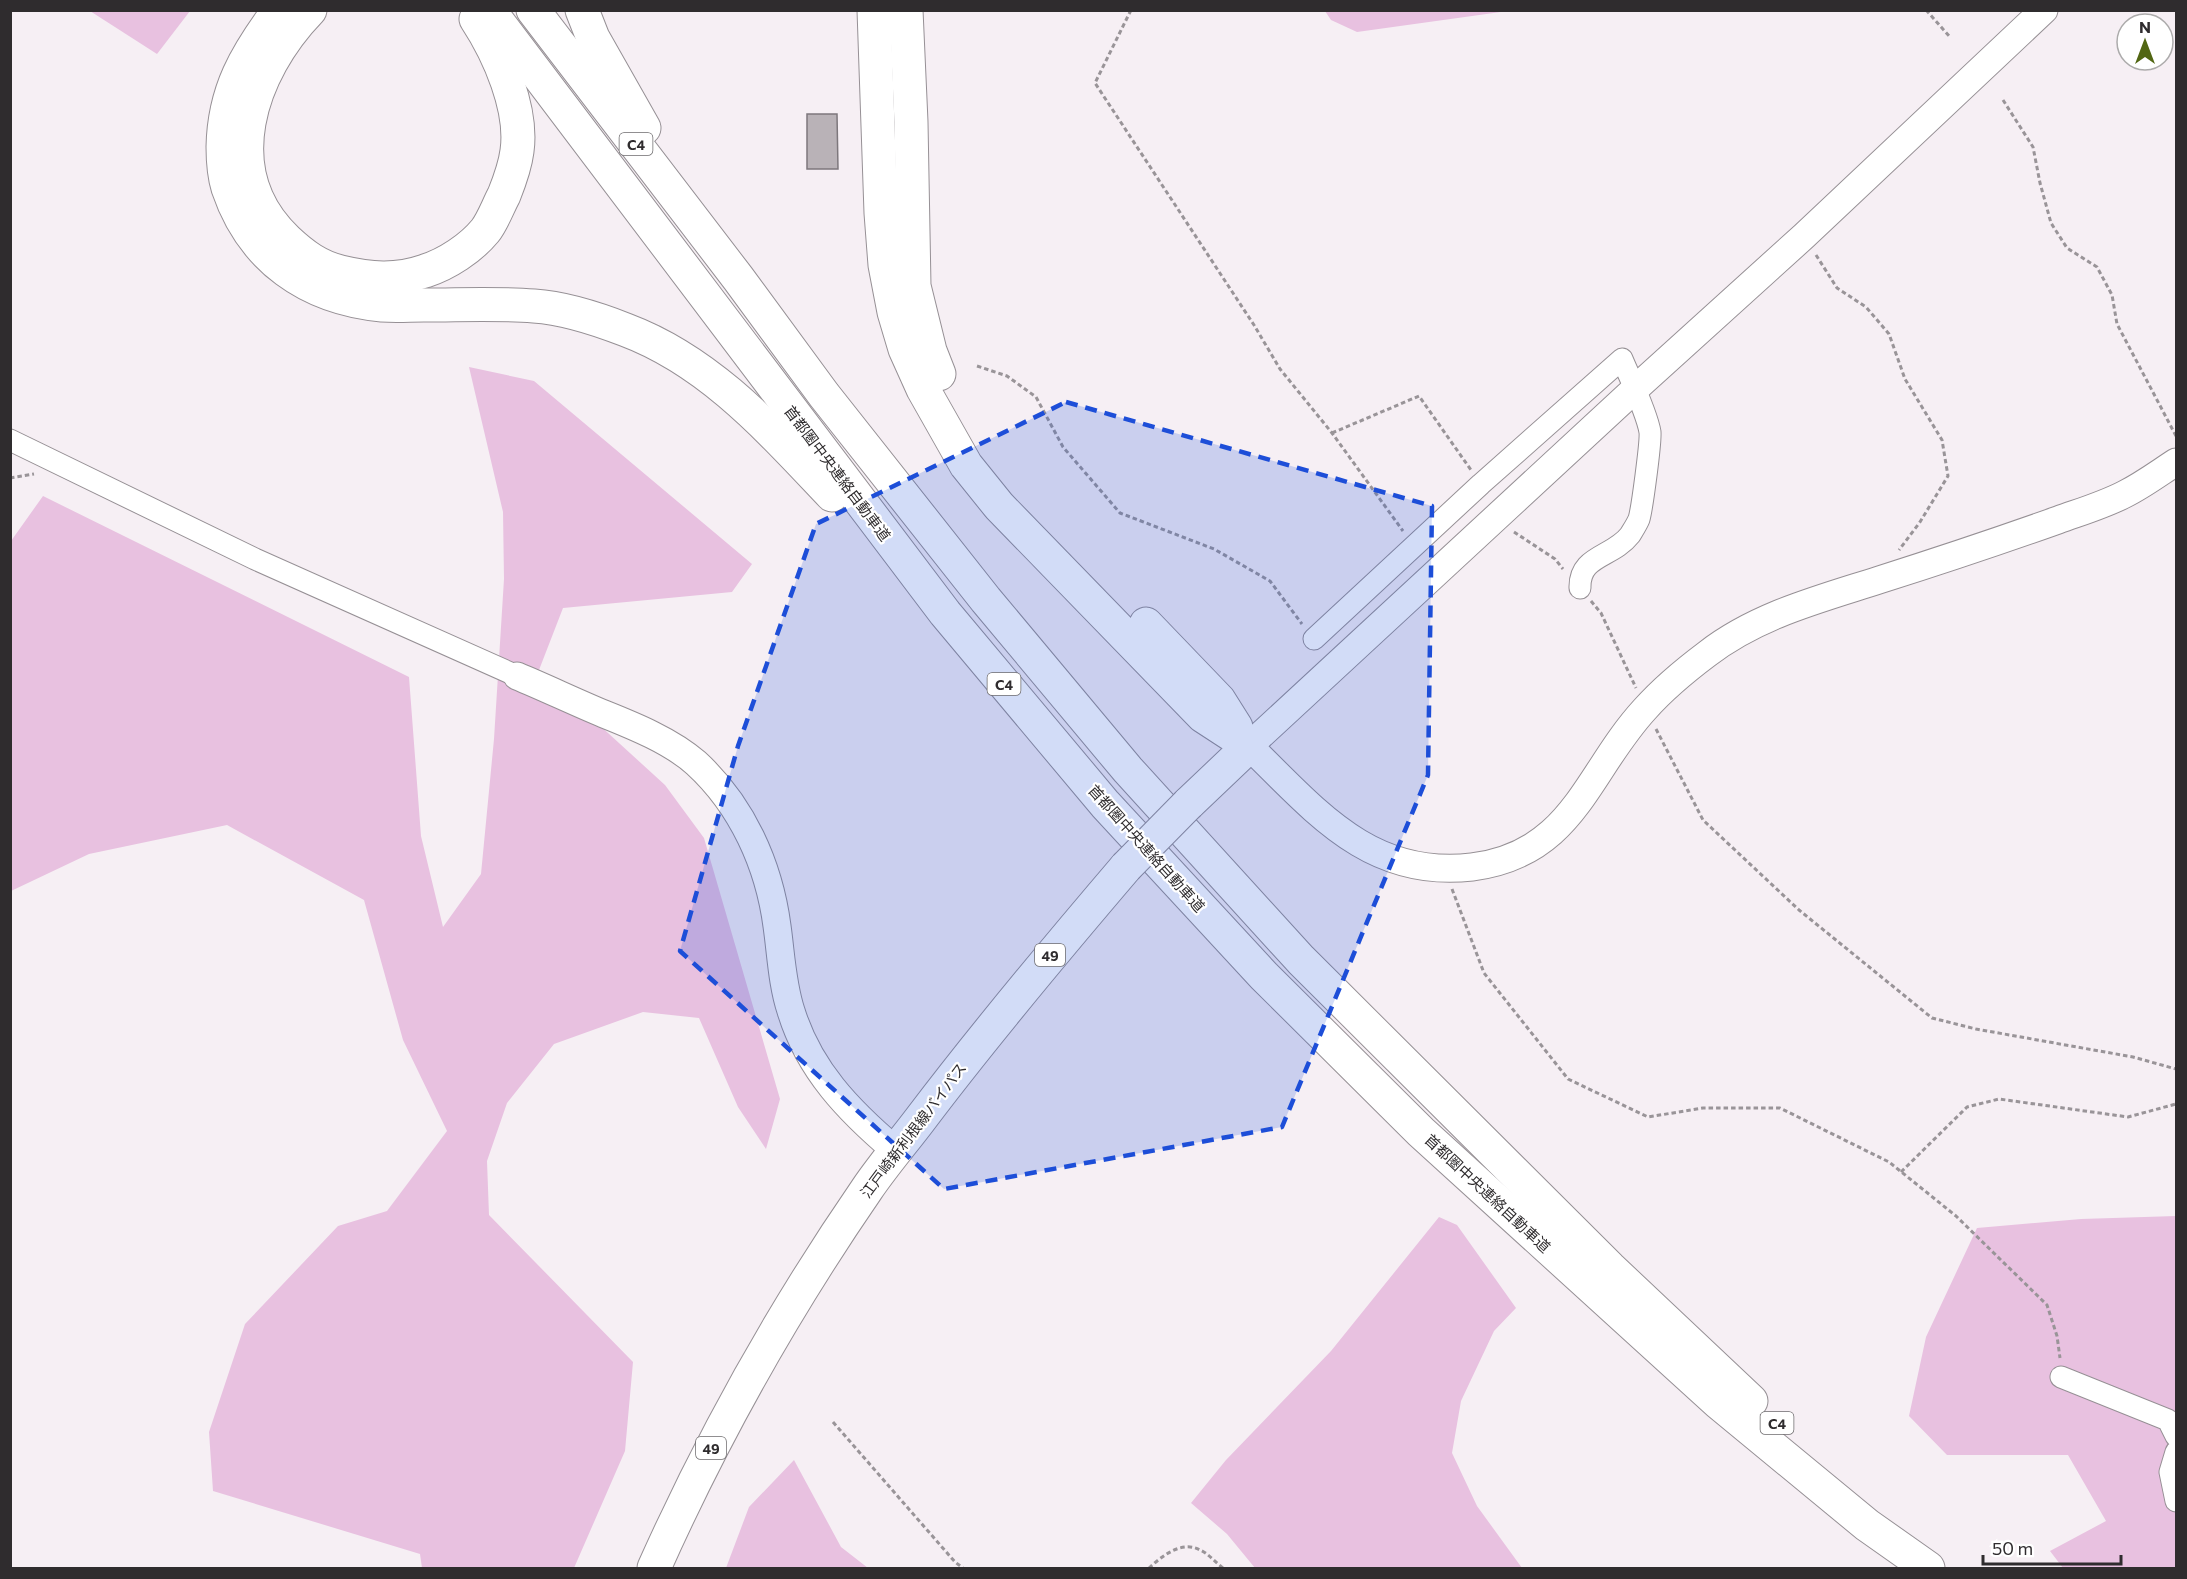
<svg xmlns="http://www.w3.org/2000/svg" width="2187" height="1579" viewBox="0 0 2187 1579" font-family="Commissioner,'Noto Sans JP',sans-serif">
<rect width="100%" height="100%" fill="#f6eff4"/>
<g fill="#e8c1e0">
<path d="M 90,11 L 190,10 L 190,11 L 157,54 Z"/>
<path d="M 1325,11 L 1508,11 L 1357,32 L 1331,20 Z"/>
<path d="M 469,367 L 534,381 L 752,564 L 732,592 L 563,608 L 539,670 L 665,785 L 704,838 L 780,1099 L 766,1149 L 738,1107 L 699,1018 L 643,1012 L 554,1044 L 507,1103 L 487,1161 L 489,1215 L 633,1362 L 625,1451 L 574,1568 L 422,1568 L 420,1554 L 213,1491 L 209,1432 L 245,1324 L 338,1226 L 387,1211 L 447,1131 L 403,1040 L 364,900 L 227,825 L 89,854 L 11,891 L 11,541 L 43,496 L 409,677 L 421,836 L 443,927 L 481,874 L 494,739 L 504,579 L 503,512 Z"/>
<path d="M 2176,1216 L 2176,1568 L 2063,1568 L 2050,1551 L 2106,1521 L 2068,1455 L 1947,1455 L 1909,1416 L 1926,1337 L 1977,1228 L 2081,1219 Z"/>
<path d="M 1439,1217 L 1457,1225 L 1516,1308 L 1494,1331 L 1461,1401 L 1452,1453 L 1477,1506 L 1522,1568 L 1255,1568 L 1227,1534 L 1191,1503 L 1226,1460 L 1331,1351 Z"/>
<path d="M 794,1460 L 841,1547 L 868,1568 L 726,1568 L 749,1507 Z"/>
</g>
<path fill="#b9b2b7" stroke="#7d777c" stroke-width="1.5" d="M 807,114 L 837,114 L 838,169 L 807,169 Z"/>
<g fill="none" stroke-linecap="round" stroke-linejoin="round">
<g stroke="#969095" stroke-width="23">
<g id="minor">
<path d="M 10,440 L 255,559 L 517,676"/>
<path d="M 1314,639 L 1481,484 L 1622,359 C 1630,378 1647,413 1650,432 C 1651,442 1642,509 1639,519 C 1637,524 1633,530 1630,535 C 1612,558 1579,555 1580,588"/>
<path d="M 2061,1377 L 2168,1420 L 2176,1436"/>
<path d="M 2176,1452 L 2170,1472 L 2176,1501"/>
</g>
</g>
<g stroke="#969095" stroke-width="29">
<g id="tertiary">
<path d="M 2044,10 L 1804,236 L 1635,389 L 1249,746 C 1315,810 1369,879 1472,867 C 1574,854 1586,773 1645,709 C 1662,690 1687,669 1707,654 C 1757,615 1820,599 1879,580 C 1939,561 1999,541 2058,520 C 2080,512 2104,505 2125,494 C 2143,485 2159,473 2176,462"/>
<path d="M 517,676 C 546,688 575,702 604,714 C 634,726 671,741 696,763 C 742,805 769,865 777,926 C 781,954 782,984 791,1011 C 809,1070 849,1111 895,1150"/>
</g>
</g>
<g stroke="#969095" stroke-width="35">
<g id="primary">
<path d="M 1188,804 L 1249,746"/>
<path d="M 654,1568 C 713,1436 785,1308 867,1189 C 884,1164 904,1141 922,1117 C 987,1031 1056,949 1126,867"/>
</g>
</g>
<g stroke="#969095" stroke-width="35">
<g id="motorway">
<path d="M 279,10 C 246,54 224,91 223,147 C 223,161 224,175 228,188 C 252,259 308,298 382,305 C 396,306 410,305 424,305 C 460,305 497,303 534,306 C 565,308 598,319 626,330 C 711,362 771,431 832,495"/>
<path d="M 310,10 C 250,72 215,172 287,240 C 303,255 319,267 341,272 C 370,279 396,281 425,271 C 447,264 471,248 485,231 C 493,221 498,206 504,195 C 510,180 515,167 517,151 C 523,109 499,54 476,19"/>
<path d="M 489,10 L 945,613 L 1105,804 L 1264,976 L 1421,1132 L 1719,1403 L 1867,1525 L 1928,1568"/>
<path d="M 533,10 L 738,278 L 824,395 L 986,600 L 1128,770 L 1301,960 L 1610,1268 L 1751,1401"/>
<path d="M 582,10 L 593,38 L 644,128"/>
<path d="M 874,10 L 881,213 L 885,265 L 894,312 L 905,349 L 923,389 L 966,465 L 999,506 L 1203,716 L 1249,746"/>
<path d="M 906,10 L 911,122 L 914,286 L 930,351 L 939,374"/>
<path d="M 1146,624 L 1219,700 L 1236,727"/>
</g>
</g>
<g stroke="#999498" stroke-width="3" stroke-dasharray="4.5 3" stroke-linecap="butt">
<path d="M 1131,10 L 1095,83 L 1254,325 L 1280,369 L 1332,433 L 1403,531"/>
<path d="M 1926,10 L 1950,37"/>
<path d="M 2003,100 L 2033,147 L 2040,183 L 2051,223 L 2067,248 L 2097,267 L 2112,295 L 2117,324 L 2176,436"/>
<path d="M 1816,255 L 1837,288 L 1866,307 L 1889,334 L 1905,379 L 1942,440 L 1948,476 L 1920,522 L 1899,550"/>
<path d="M 977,366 L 1007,376 L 1036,397 L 1063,447 L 1120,513 L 1214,549 L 1270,581 L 1302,624"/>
<path d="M 1332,433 L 1419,396 L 1471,470"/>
<path d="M 10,478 L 34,474"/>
<path d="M 1514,532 L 1555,559 L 1563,569"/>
<path d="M 1591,601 L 1601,613 L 1636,688"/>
<path d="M 1656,729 L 1703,820 L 1799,910 L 1932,1018 L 1976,1029 L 2133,1057 L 2176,1069"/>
<path d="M 1452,889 L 1484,973 L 1568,1079 L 1648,1117 L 1703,1108 L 1780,1108 L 1889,1162 L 1956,1216 L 2047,1305 L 2057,1336 L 2060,1358"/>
<path d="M 1901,1172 L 1967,1107 L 1999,1099 L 2128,1117 L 2176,1104"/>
<path d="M 833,1422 L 955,1562 L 963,1568"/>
<path d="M 1149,1568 C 1162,1556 1182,1540 1200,1550 C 1208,1553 1216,1563 1223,1568"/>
</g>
<use href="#minor" stroke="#fff" stroke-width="21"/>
<use href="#tertiary" stroke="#fff" stroke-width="27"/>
<use href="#primary" stroke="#fff" stroke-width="33"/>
<use href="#motorway" stroke="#fff" stroke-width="33"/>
<g stroke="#969095" stroke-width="35" stroke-linecap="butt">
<path id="primary-bridge" d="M 1126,867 L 1188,804"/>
</g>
<use href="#primary-bridge" stroke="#fff" stroke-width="33"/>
</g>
<path fill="#1d4ed8" fill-opacity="0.2" stroke="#1d4ed8" stroke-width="4.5" stroke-dasharray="12 8" stroke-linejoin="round" d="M 1066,402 L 1432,506 L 1428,775 L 1282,1127 L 944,1189 L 680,951 L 738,746 L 816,524 Z"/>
<g text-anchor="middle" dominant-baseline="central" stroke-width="4.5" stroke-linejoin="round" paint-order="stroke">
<g fill="#fff" stroke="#6d6b6d" stroke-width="1.5">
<rect x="619.5" y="133" width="33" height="22" rx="4.5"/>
<rect x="987.5" y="673" width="33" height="22" rx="4.5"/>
<rect x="1035" y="944" width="30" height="22" rx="4.5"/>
<rect x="1760.5" y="1412" width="33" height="22" rx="4.5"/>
<rect x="696" y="1437" width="30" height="22" rx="4.5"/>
</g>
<g font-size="14" font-weight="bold" fill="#2f2c2e">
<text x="636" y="144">C4</text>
<text x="1004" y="684">C4</text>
<text x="1050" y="955">49</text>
<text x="1777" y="1423">C4</text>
<text x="711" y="1448">49</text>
</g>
<g font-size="15" fill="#2f2c2e" stroke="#fff">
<text transform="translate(838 473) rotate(53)">首都圏中央連絡自動車道</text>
<text transform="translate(1147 848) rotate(48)">首都圏中央連絡自動車道</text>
<text transform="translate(913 1130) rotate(-53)">江戸崎新利根線バイパス</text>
<text transform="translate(1488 1193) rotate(43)">首都圏中央連絡自動車道</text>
</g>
</g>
<rect width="2187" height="1579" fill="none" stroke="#2f2c2e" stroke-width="24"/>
<g transform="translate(2145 42)"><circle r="28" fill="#ffffff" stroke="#acabab" stroke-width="1.5"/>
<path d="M0-4.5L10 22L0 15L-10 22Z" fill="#516613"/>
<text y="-9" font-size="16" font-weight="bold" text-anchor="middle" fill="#2f2c2e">N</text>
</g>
<path d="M1983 1555v9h138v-9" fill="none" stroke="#2f2c2e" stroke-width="3"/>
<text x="1992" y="1555" font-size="18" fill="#2f2c2e" stroke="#ffffff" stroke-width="4.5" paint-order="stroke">50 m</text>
</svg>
